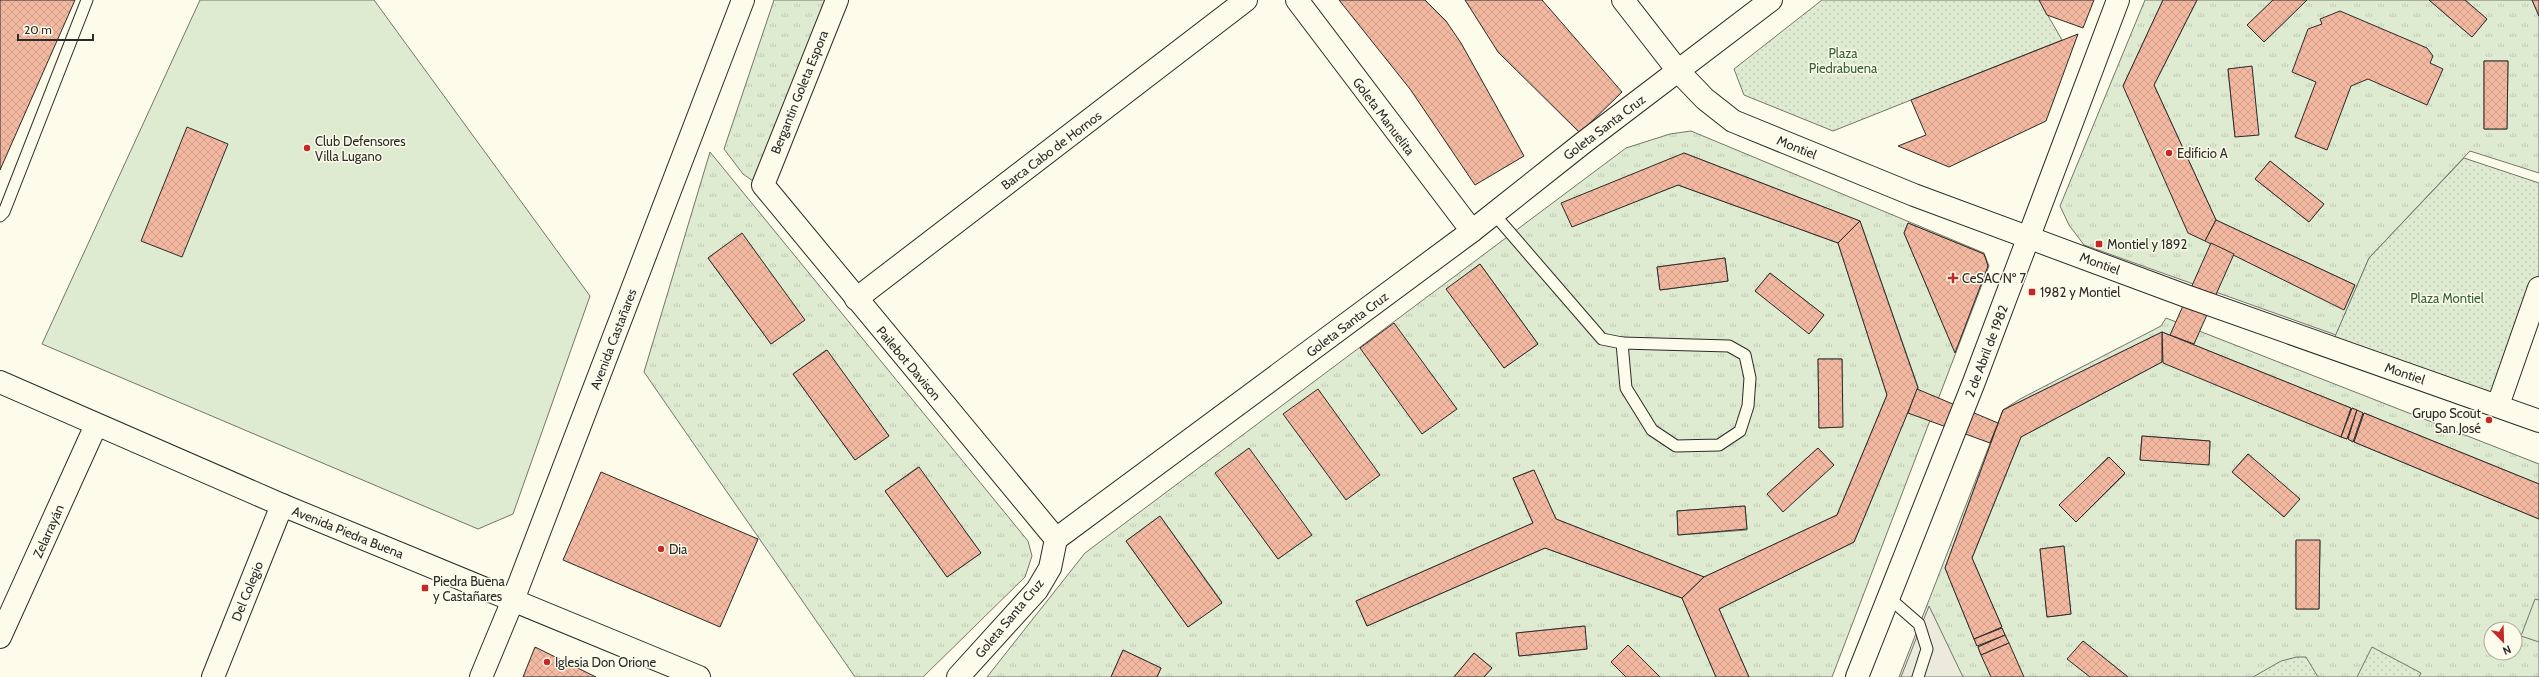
<svg xmlns="http://www.w3.org/2000/svg" width="2539" height="677" viewBox="0 0 2539 677" font-family="Cabin,sans-serif">
<defs>
<pattern id="grass-tufts" width="24" height="20" patternUnits="userSpaceOnUse"><rect width="24" height="20" fill="#deebd1"/><path d="M3 7l-1-3M5 7V3M7 7l1-3M15 17l-1-3M17 17v-4M19 17l1-3" fill="none" stroke="#bfcab4"/></pattern>
<pattern id="park-dots" width="8" height="8" patternUnits="userSpaceOnUse"><rect width="8" height="8" fill="#deebd1"/><path d="M2 2h.1M6 6h.1" fill="none" stroke="#bfcab4" stroke-width="1.8" stroke-linecap="round"/></pattern>
<pattern id="building-cross-hatch" width="8" height="8" patternUnits="userSpaceOnUse"><rect width="8" height="8" fill="#f2b8a0"/><path d="M0 0l8 8M0 8l8-8" fill="none" stroke="#d09e8a"/></pattern>
</defs>
<rect width="100%" height="100%" fill="#fdfbea"/>
<g fill="url(#grass-tufts)" stroke="#74746e" fill-rule="evenodd">
<path d="M 774,0 L 828,0 L 753,181 L 743,174 L 724,149 Z"/>
<path d="M 2145,0 L 2163,0 L 2123,86 L 2234,254 L 2344,309 L 2355,285 L 2216,220 L 2154,85 L 2197,0 L 2273,0 L 2247,25 L 2264,42 L 2307,0 L 2429,0 L 2472,37 L 2487,19 L 2465,0 L 2532,0 L 2539,16 L 2539,173 L 2470,151 L 2369,258 L 2336,335 L 2084,245 L 2069,225 L 2060,206 ZM 2484,61 L 2508,61 L 2507,129 L 2484,129 ZM 2251,67 L 2235,137 L 2228,69 ZM 2270,161 L 2324,204 L 2309,222 L 2255,179 Z"/>
<path d="M 1691,131 L 1984,253 L 1989,266 L 1832,677 L 1749,677 L 1719,609 L 1854,542 L 1918,387 L 1860,221 L 1684,153 L 1572,226 L 1678,185 L 1838,243 L 1887,395 L 1837,515 L 1704,577 L 1556,519 L 1533,470 L 1513,478 L 1533,523 L 1356,601 L 1367,626 L 1545,548 L 1682,598 L 1716,677 L 1660,677 L 1628,645 L 1611,662 L 1626,677 L 1484,677 L 1492,668 L 1474,653 L 1454,677 L 1157,677 L 1161,668 L 1123,650 L 1111,677 L 987,677 L 1085,553 L 1626,148 L 1670,134 ZM 1908,223 L 1984,254 L 1988,266 L 1955,352 L 1904,233 ZM 1725,258 L 1728,281 L 1660,290 L 1657,267 ZM 1480,264 L 1538,344 L 1504,368 L 1447,289 ZM 1770,273 L 1824,315 L 1810,333 L 1755,291 ZM 1818,359 L 1842,359 L 1842,427 L 1819,428 ZM 1818,448 L 1834,465 L 1767,494 ZM 1216,473 L 1311,535 L 1278,559 ZM 1745,506 L 1747,530 L 1678,535 L 1677,511 ZM 1160,516 L 1222,602 L 1188,627 L 1126,541 ZM 1584,626 L 1587,649 L 1519,656 L 1517,633 Z"/>
<path d="M 710,152 L 1028,541 L 1032,556 L 1025,577 L 923,677 L 855,677 L 644,372 ZM 742,234 L 804,320 L 771,344 L 708,258 ZM 826,350 L 889,436 L 855,460 L 793,374 ZM 918,467 L 981,553 L 947,577 L 885,491 Z"/>
<path d="M 2166,318 L 2539,464 L 2539,484 L 2364,413 L 2354,442 L 2539,519 L 2539,677 L 2128,677 L 2083,641 L 2068,659 L 2090,677 L 1899,677 L 2003,410 L 2020,399 L 2161,326 ZM 2162,332 L 2351,408 L 2341,436 ZM 2162,332 L 2162,362 L 2021,437 L 1972,558 L 2002,627 L 1974,639 L 1945,568 L 2003,410 ZM 2352,408 L 2356,410 L 2347,439 L 2341,437 ZM 2356,410 L 2363,413 L 2353,442 L 2348,439 ZM 2142,436 L 2210,441 L 2209,464 L 2140,460 ZM 2248,454 L 2299,499 L 2284,517 L 2232,472 ZM 2108,457 L 2125,474 L 2076,522 L 2060,505 ZM 2296,541 L 2320,541 L 2319,609 L 2296,609 ZM 2064,546 L 2071,614 L 2047,617 L 2040,549 ZM 2002,628 L 2005,635 L 1977,646 L 1974,639 ZM 2491,629 L 2515,629 L 2515,653 L 2491,653 ZM 2005,635 L 2008,643 L 1981,655 L 1978,647 Z"/>
</g>
<g fill="url(#park-dots)" stroke="#74746e">
<path d="M 1822,0 L 2039,0 L 2062,40 L 1833,131 L 1744,95 L 1734,69 Z"/>
<path d="M 2464,158 L 2539,183 L 2539,288 L 2498,405 L 2330,348 L 2369,258 Z"/>
<path d="M 2372,647 L 2421,673 L 2419,677 L 2357,677 Z"/>
<path d="M 2297,657 L 2306,657 L 2318,677 L 2253,677 L 2281,661 Z"/>
</g>
<g fill="#deebd1" stroke="#74746e">
<path d="M 200,0 L 374,0 L 590,296 L 513,514 L 478,529 L 42,344 Z"/>
<path d="M 2535,599 L 2539,600 L 2539,642 L 2521,636 Z"/>
</g>
<path fill="#eceadb" stroke="#74746e" d="M 1929,606 L 1963,677 L 1901,677 Z"/>
<g fill="url(#building-cross-hatch)" stroke="#2b2b2b">
<path d="M 0,0 L 75,0 L 0,170 Z"/>
<path d="M 1339,0 L 1425,0 L 1446,21 L 1461,43 L 1524,156 L 1475,185 L 1410,89 Z"/>
<path d="M 1465,0 L 1542,0 L 1622,92 L 1580,133 L 1498,52 Z"/>
<path d="M 2039,0 L 2094,0 L 2083,28 L 2047,15 Z"/>
<path d="M 2163,0 L 2197,0 L 2154,85 L 2216,220 L 2205,241 L 2188,233 L 2123,86 Z"/>
<path d="M 2273,0 L 2307,0 L 2264,42 L 2247,25 Z"/>
<path d="M 2429,0 L 2465,0 L 2487,19 L 2472,37 Z"/>
<path d="M 2532,0 L 2539,0 L 2539,16 Z"/>
<path d="M 2340,11 L 2427,48 L 2433,56 L 2430,63 L 2443,69 L 2427,105 L 2368,79 L 2351,86 L 2327,150 L 2295,137 L 2316,82 L 2292,72 L 2308,29 L 2322,24 L 2320,19 Z"/>
<path d="M 2078,34 L 2046,121 L 1949,167 L 1898,146 L 1926,135 L 1911,100 Z"/>
<path d="M 2484,61 L 2508,61 L 2507,129 L 2484,129 Z"/>
<path d="M 2252,66 L 2259,135 L 2235,137 L 2228,69 Z"/>
<path d="M 187,127 L 228,144 L 182,257 L 141,241 Z"/>
<path d="M 1684,153 L 1860,221 L 1838,243 L 1678,185 L 1572,227 L 1561,203 Z"/>
<path d="M 2270,161 L 2324,204 L 2309,222 L 2255,179 Z"/>
<path d="M 2216,220 L 2355,285 L 2344,310 L 2205,241 Z"/>
<path d="M 1860,221 L 1918,388 L 1854,542 L 1719,609 L 1749,677 L 1716,677 L 1682,598 L 1704,577 L 1837,515 L 1887,395 L 1838,243 Z"/>
<path d="M 1908,223 L 1984,254 L 1988,266 L 1955,353 L 1904,233 Z"/>
<path d="M 742,233 L 805,320 L 771,344 L 708,258 Z"/>
<path d="M 2211,243 L 2234,254 L 2194,344 L 2170,335 Z"/>
<path d="M 1725,258 L 1728,281 L 1660,290 L 1657,267 Z"/>
<path d="M 1480,264 L 1538,344 L 1504,368 L 1446,289 Z"/>
<path d="M 1770,273 L 1824,315 L 1809,334 L 1755,291 Z"/>
<path d="M 1394,323 L 1457,409 L 1422,434 L 1360,348 Z"/>
<path d="M 2162,332 L 2351,408 L 2341,437 L 2163,363 Z"/>
<path d="M 2162,332 L 2162,362 L 2021,437 L 1972,558 L 2002,627 L 1974,639 L 1945,568 L 2003,410 Z"/>
<path d="M 827,350 L 889,436 L 855,460 L 793,374 Z"/>
<path d="M 1818,359 L 1842,359 L 1843,427 L 1819,428 Z"/>
<path d="M 1318,389 L 1380,475 L 1346,500 L 1283,414 Z"/>
<path d="M 1917,389 L 1998,423 L 1990,443 L 1908,413 Z"/>
<path d="M 2352,408 L 2357,410 L 2347,439 L 2341,437 Z"/>
<path d="M 2357,410 L 2363,413 L 2353,442 L 2348,439 Z"/>
<path d="M 2364,413 L 2539,484 L 2539,519 L 2354,442 Z"/>
<path d="M 2142,436 L 2210,441 L 2209,465 L 2140,460 Z"/>
<path d="M 1249,448 L 1312,535 L 1278,559 L 1215,473 Z"/>
<path d="M 1818,448 L 1834,465 L 1783,512 L 1767,494 Z"/>
<path d="M 2248,454 L 2300,499 L 2284,517 L 2232,472 Z"/>
<path d="M 2109,457 L 2125,473 L 2076,522 L 2059,505 Z"/>
<path d="M 919,467 L 981,553 L 947,577 L 885,491 Z"/>
<path d="M 1534,470 L 1556,519 L 1704,577 L 1682,598 L 1545,548 L 1367,626 L 1356,601 L 1533,523 L 1513,478 Z"/>
<path d="M 601,472 L 758,539 L 720,627 L 563,560 Z"/>
<path d="M 1745,506 L 1747,529 L 1678,535 L 1677,511 Z"/>
<path d="M 1160,516 L 1222,603 L 1188,627 L 1126,541 Z"/>
<path d="M 2296,540 L 2320,540 L 2319,609 L 2296,609 Z"/>
<path d="M 2064,546 L 2071,614 L 2047,617 L 2040,549 Z"/>
<path d="M 1585,626 L 1587,649 L 1519,656 L 1516,633 Z"/>
<path d="M 2002,628 L 2005,635 L 1977,646 L 1974,639 Z"/>
<path d="M 2005,635 L 2009,643 L 1981,655 L 1978,647 Z"/>
<path d="M 2083,641 L 2128,677 L 2090,677 L 2067,659 Z"/>
<path d="M 2009,643 L 2024,677 L 1991,677 L 1981,655 Z"/>
<path d="M 1628,645 L 1660,677 L 1626,677 L 1611,662 Z"/>
<path d="M 535,647 L 596,677 L 523,677 Z"/>
<path d="M 1123,650 L 1161,668 L 1157,677 L 1111,677 Z"/>
<path d="M 1474,653 L 1492,668 L 1484,677 L 1454,677 Z"/>
</g>
<g fill="none" stroke-linecap="round" stroke-linejoin="round">
<g stroke="#2b2b2b" stroke-width="13">
<g id="lane">
<path d="M 1494,214 L 1602,339 L 1622,343"/>
<path d="M 0,216 L 4,212 L 87,0"/>
<path d="M 1622,343 L 1729,346 L 1745,355 L 1750,378 L 1748,406 L 1740,431 L 1719,445 L 1676,446 L 1652,430 L 1626,388 Z"/>
<path d="M 1888,597 L 1919,624 L 1927,649 L 1918,677"/>
</g>
</g>
<g stroke="#2b2b2b" stroke-width="24">
<g id="street">
<path d="M 837,0 L 763,185 L 1056,539"/>
<path d="M 1297,0 L 1472,231"/>
<path d="M 1623,0 L 1679,72 L 1705,99 L 1733,121 L 1914,195 L 2186,296 L 2539,421"/>
<path d="M 856,299 L 1246,0"/>
<path d="M 2498,405 L 2539,288"/>
<path d="M 0,637 L 96,425"/>
<path d="M 213,677 L 282,505"/>
<path d="M 958,677 L 1037,590 L 1050,568 L 1056,539 L 1472,231 L 1583,143 L 1771,0"/>
<path d="M 1857,677 L 1974,382 L 2118,0"/>
</g>
</g>
<g stroke="#2b2b2b" stroke-width="24">
<g id="secondary">
<path d="M 0,382 L 282,505 L 699,677"/>
<path d="M 481,677 L 513,600 L 743,0"/>
</g>
</g>
<use href="#lane" stroke="#fdfbea" stroke-width="11"/>
<use href="#street" stroke="#fdfbea" stroke-width="22"/>
<use href="#secondary" stroke="#fdfbea" stroke-width="22"/>
</g>
<g fill="#c62828" stroke="#fdfbea" stroke-width="1.5">
<circle cx="307" cy="148" r="4"/>
<circle cx="2169" cy="153" r="4"/>
<rect x="2095" y="240" width="8" height="8" rx="2"/>
<path d="M1951 272h4v4h4v4h-4v4h-4v-4h-4v-4h4z"/>
<rect x="2028" y="288" width="8" height="8" rx="2"/>
<circle cx="2489" cy="420" r="4"/>
<circle cx="661" cy="549" r="4"/>
<rect x="421" y="584" width="8" height="8" rx="2"/>
<circle cx="547" cy="662" r="4"/>
</g>
<g text-anchor="middle" dominant-baseline="central" stroke-width="3" stroke-linejoin="round" paint-order="stroke">
<g font-size="13" fill="#34623c" stroke="#fdfbea">
<text x="1843" y="53">Plaza<tspan x="1843" dy="15">Piedrabuena</tspan></text>
<text x="2447" y="298">Plaza Montiel</text>
</g>
<g font-size="13" fill="#2b2b2b" stroke="#fdfbea">
<text transform="translate(799 92) rotate(-68)">Bergantin Goleta Espora</text>
<text transform="translate(1384 116) rotate(53)">Goleta Manuelita</text>
<text transform="translate(1604 127) rotate(-37)">Goleta Santa Cruz</text>
<text transform="translate(1797 147) rotate(22)">Montiel</text>
<text transform="translate(1051 150) rotate(-37)">Barca Cabo de Hornos</text>
<text transform="translate(2100 263) rotate(20)">Montiel</text>
<text transform="translate(1347 324) rotate(-37)">Goleta Santa Cruz</text>
<text transform="translate(613 339) rotate(-69)">Avenida Castañares</text>
<text transform="translate(1986 351) rotate(-69)">2 de Abril de 1982</text>
<text transform="translate(909 363) rotate(50)">Pailebot Davison</text>
<text transform="translate(2405 373) rotate(19)">Montiel</text>
<text transform="translate(48 531) rotate(-66)">Zelarrayán</text>
<text transform="translate(348 532) rotate(22)">Avenida Piedra Buena</text>
<text transform="translate(247 591) rotate(-68)">Del Colegio</text>
<text transform="translate(1009 618) rotate(-50)">Goleta Santa Cruz</text>
</g>
<g font-size="13" fill="#2b2b2b" stroke="#fdfbea" text-anchor="start">
<text x="315" y="141">Club Defensores<tspan x="315" dy="15">Villa Lugano</tspan></text>
<text x="2177" y="153">Edificio A</text>
<text x="2107" y="244">Montiel y 1892</text>
<text x="1962" y="278">CeSAC Nº 7</text>
<text x="2040" y="292">1982 y Montiel</text>
<text x="2481" y="413" text-anchor="end">Grupo Scout<tspan x="2481" dy="15">San José</tspan></text>
<text x="669" y="549">Dia</text>
<text x="433" y="581">Piedra Buena<tspan x="433" dy="15">y Castañares</tspan></text>
<text x="555" y="662">Iglesia Don Orione</text>
</g>
</g>
<g transform="translate(2503 641) rotate(157)"><circle r="19" fill="#fdfbea" stroke="#a9a89e"/>
<path d="M0-3L7 15L0 10L-7 15Z" fill="#c62828"/>
<text y="-6" font-size="11" font-weight="bold" text-anchor="middle" fill="#2b2b2b">N</text>
</g>
<path d="M18 34v6h75v-6" fill="none" stroke="#2b2b2b" stroke-width="2"/>
<text x="24" y="34" font-size="12" fill="#2b2b2b" stroke="#fdfbea" stroke-width="3" paint-order="stroke">20 m</text>
</svg>
